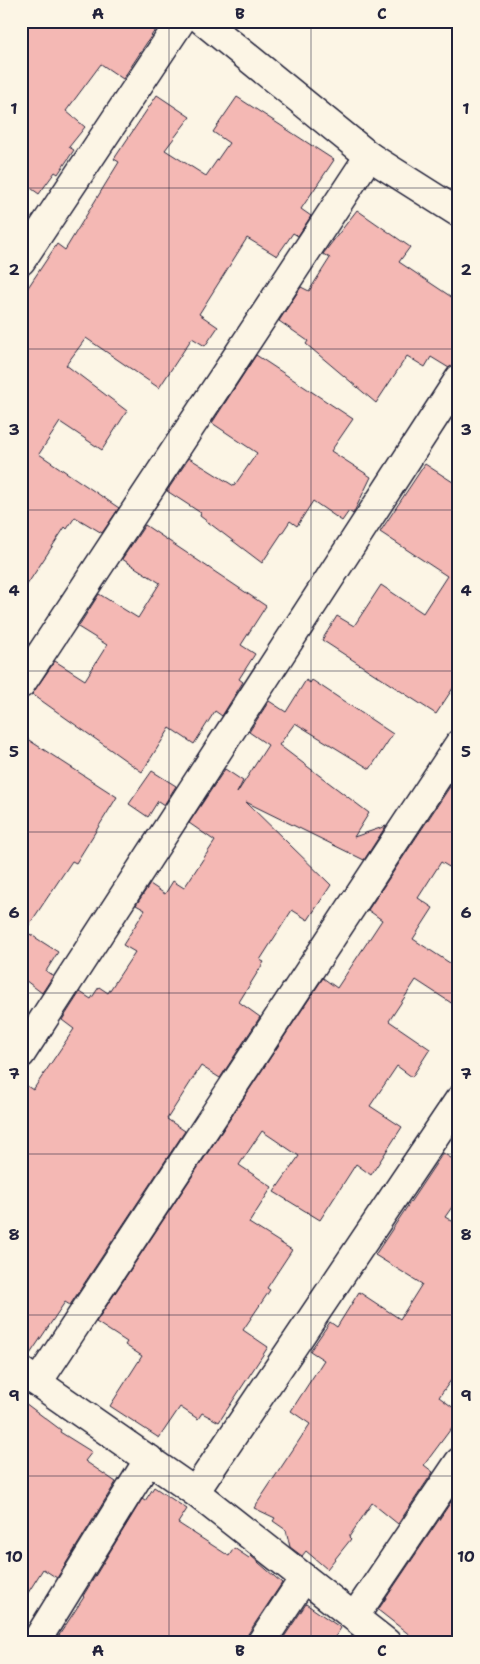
<svg xmlns="http://www.w3.org/2000/svg" width="480" height="1664" viewBox="0 0 480 1664" font-family="'Shantell Sans',sans-serif">
<rect width="100%" height="100%" fill="#fcf5e5"/>
<filter id="ink" filterUnits="userSpaceOnUse"><feTurbulence type="fractalNoise" baseFrequency=".02" numOctaves="2"/><feDisplacementMap in="SourceGraphic" scale="10" xChannelSelector="R" yChannelSelector="G"/><feConvolveMatrix kernelMatrix="1 2 1 2 8 2 1 2 1" color-interpolation-filters="sRGB"/></filter>
<g filter="url(#ink)">
<g fill="#f4b8b4" stroke="#22223b">
<path d="M 21,21 L 161,21 L 123,79 L 101,64 L 66,111 L 85,127 L 69,147 L 74,150 L 58,174 L 55,172 L 39,194 L 21,181 Z"/>
<path d="M 157,95 L 190,117 L 165,150 L 206,176 L 229,143 L 213,132 L 237,97 L 334,160 L 301,209 L 311,216 L 298,236 L 293,233 L 277,256 L 247,238 L 199,314 L 218,327 L 205,346 L 192,338 L 159,388 L 86,338 L 66,365 L 127,411 L 102,450 L 60,422 L 39,454 L 119,508 L 102,533 L 75,517 L 67,529 L 65,527 L 21,594 L 21,298 L 57,244 L 65,250 L 119,162 L 114,159 Z"/>
<path d="M 357,210 L 410,247 L 399,262 L 459,302 L 459,364 L 449,368 L 431,357 L 425,367 L 407,356 L 376,403 L 306,344 L 308,341 L 279,321 L 301,287 L 309,291 L 330,258 L 323,254 Z"/>
<path d="M 256,355 L 353,419 L 331,451 L 371,477 L 353,514 L 349,511 L 342,521 L 313,501 L 297,526 L 290,521 L 262,563 L 200,516 L 201,513 L 167,491 L 189,458 L 234,486 L 257,453 L 212,423 Z"/>
<path d="M 425,464 L 459,486 L 459,679 L 436,714 L 322,640 L 337,616 L 354,626 L 381,585 L 423,613 L 447,576 L 380,532 Z"/>
<path d="M 145,525 L 266,606 L 241,645 L 255,654 L 239,679 L 243,682 L 222,716 L 215,711 L 194,744 L 170,728 L 142,772 L 32,694 L 55,661 L 85,680 L 107,645 L 78,627 L 99,594 L 138,618 L 160,583 L 122,559 Z"/>
<path d="M 306,680 L 310,683 L 312,680 L 393,734 L 370,769 L 295,723 L 279,745 L 369,813 L 354,837 L 386,826 L 364,860 L 246,802 L 331,885 L 308,920 L 292,910 L 260,960 L 264,962 L 239,1002 L 260,1017 L 220,1078 L 201,1066 L 167,1119 L 185,1131 L 70,1305 L 65,1302 L 28,1357 L 21,1356 L 21,1082 L 33,1090 L 74,1029 L 62,1020 L 80,992 L 91,999 L 99,987 L 108,993 L 135,952 L 123,945 L 145,910 L 136,905 L 150,884 L 165,894 L 173,881 L 184,888 L 215,841 L 189,823 L 225,769 L 243,781 L 237,793 L 268,745 L 249,732 L 269,701 L 286,712 Z"/>
<path d="M 21,735 L 117,797 L 76,863 L 72,861 L 25,931 L 58,952 L 46,971 L 53,976 L 42,993 L 21,977 Z"/>
<path d="M 152,771 L 176,786 L 164,805 L 158,801 L 148,817 L 129,804 Z"/>
<path d="M 459,773 L 459,873 L 441,862 L 418,898 L 433,908 L 413,939 L 459,969 L 459,1008 L 416,980 L 389,1021 L 430,1049 L 412,1077 L 397,1066 L 370,1106 L 402,1127 L 371,1175 L 356,1164 L 320,1220 L 274,1192 L 299,1156 L 262,1131 L 239,1165 L 272,1187 L 249,1223 L 292,1250 L 267,1288 L 270,1290 L 243,1330 L 268,1347 L 219,1422 L 202,1413 L 198,1419 L 180,1407 L 159,1438 L 110,1406 L 142,1356 L 125,1345 L 127,1342 L 96,1322 L 323,978 L 337,988 L 382,920 L 368,910 Z"/>
<path d="M 443,1153 L 459,1163 L 459,1197 L 445,1217 L 459,1225 L 459,1369 L 439,1397 L 459,1412 L 459,1418 L 424,1465 L 433,1472 L 398,1524 L 372,1503 L 349,1537 L 351,1539 L 327,1569 L 306,1551 L 302,1556 L 290,1547 L 286,1530 L 273,1521 L 275,1518 L 254,1508 L 310,1424 L 291,1411 L 324,1360 L 310,1351 L 330,1322 L 337,1327 L 359,1292 L 400,1319 L 422,1284 L 375,1255 Z"/>
<path d="M 21,1400 L 61,1430 L 60,1432 L 92,1452 L 85,1461 L 116,1482 L 57,1578 L 43,1569 L 21,1604 Z"/>
<path d="M 154,1487 L 187,1509 L 178,1523 L 229,1556 L 234,1548 L 249,1558 L 251,1556 L 282,1583 L 248,1634 L 245,1643 L 54,1643 L 84,1597 L 83,1596 L 142,1499 L 145,1501 Z"/>
<path d="M 459,1490 L 459,1643 L 420,1643 L 378,1610 Z"/>
<path d="M 306,1604 L 341,1628 L 331,1643 L 280,1643 Z"/>
</g>
<g fill="none" stroke-linecap="round" stroke-linejoin="round">
<g stroke="#22223b" stroke-width="31">
<g id="street">
<path d="M 203,21 L 369,156 L 459,213"/>
<path d="M 21,261 L 181,21"/>
<path d="M 21,684 L 369,156"/>
<path d="M 21,1054 L 459,379"/>
<path d="M 38,1382 L 459,744"/>
<path d="M 195,1492 L 459,1100"/>
<path d="M 355,1616 L 459,1462"/>
<path d="M 35,1643 L 149,1459"/>
<path d="M 261,1643 L 304,1578"/>
</g>
</g>
<g stroke="#22223b" stroke-width="31">
<path id="secondary" d="M 21,1371 L 195,1492 L 387,1643"/>
</g>
<use href="#street" stroke="#fcf5e5" stroke-width="28"/>
<use href="#secondary" stroke="#fcf5e5" stroke-width="28"/>
</g>
</g>
<path fill="none" stroke="#22223b" stroke-width="1" stroke-opacity="0.55" d="M 169,21 L 169,1643M 311,21 L 311,1643M 21,188 L 459,188M 21,349 L 459,349M 21,510 L 459,510M 21,671 L 459,671M 21,832 L 459,832M 21,993 L 459,993M 21,1154 L 459,1154M 21,1315 L 459,1315M 21,1476 L 459,1476"/>
<rect width="480" height="1664" fill="none" stroke="#fcf5e5" stroke-width="55"/>
<rect x="28" y="28" width="424" height="1608" fill="none" stroke="#22223b" stroke-width="2"/>
<g font-size="16" text-anchor="middle" font-weight="bold" fill="#22223b">
<text x="98" y="19">A</text>
<text x="240" y="19">B</text>
<text x="382" y="19">C</text>
<text x="14" y="114">1</text>
<text x="466" y="114">1</text>
<text x="14" y="275">2</text>
<text x="466" y="275">2</text>
<text x="14" y="435">3</text>
<text x="466" y="435">3</text>
<text x="14" y="596">4</text>
<text x="466" y="596">4</text>
<text x="14" y="757">5</text>
<text x="466" y="757">5</text>
<text x="14" y="918">6</text>
<text x="466" y="918">6</text>
<text x="14" y="1079">7</text>
<text x="466" y="1079">7</text>
<text x="14" y="1240">8</text>
<text x="466" y="1240">8</text>
<text x="14" y="1401">9</text>
<text x="466" y="1401">9</text>
<text x="14" y="1562">10</text>
<text x="466" y="1562">10</text>
<text x="98" y="1656">A</text>
<text x="240" y="1656">B</text>
<text x="382" y="1656">C</text>
</g>
</svg>
